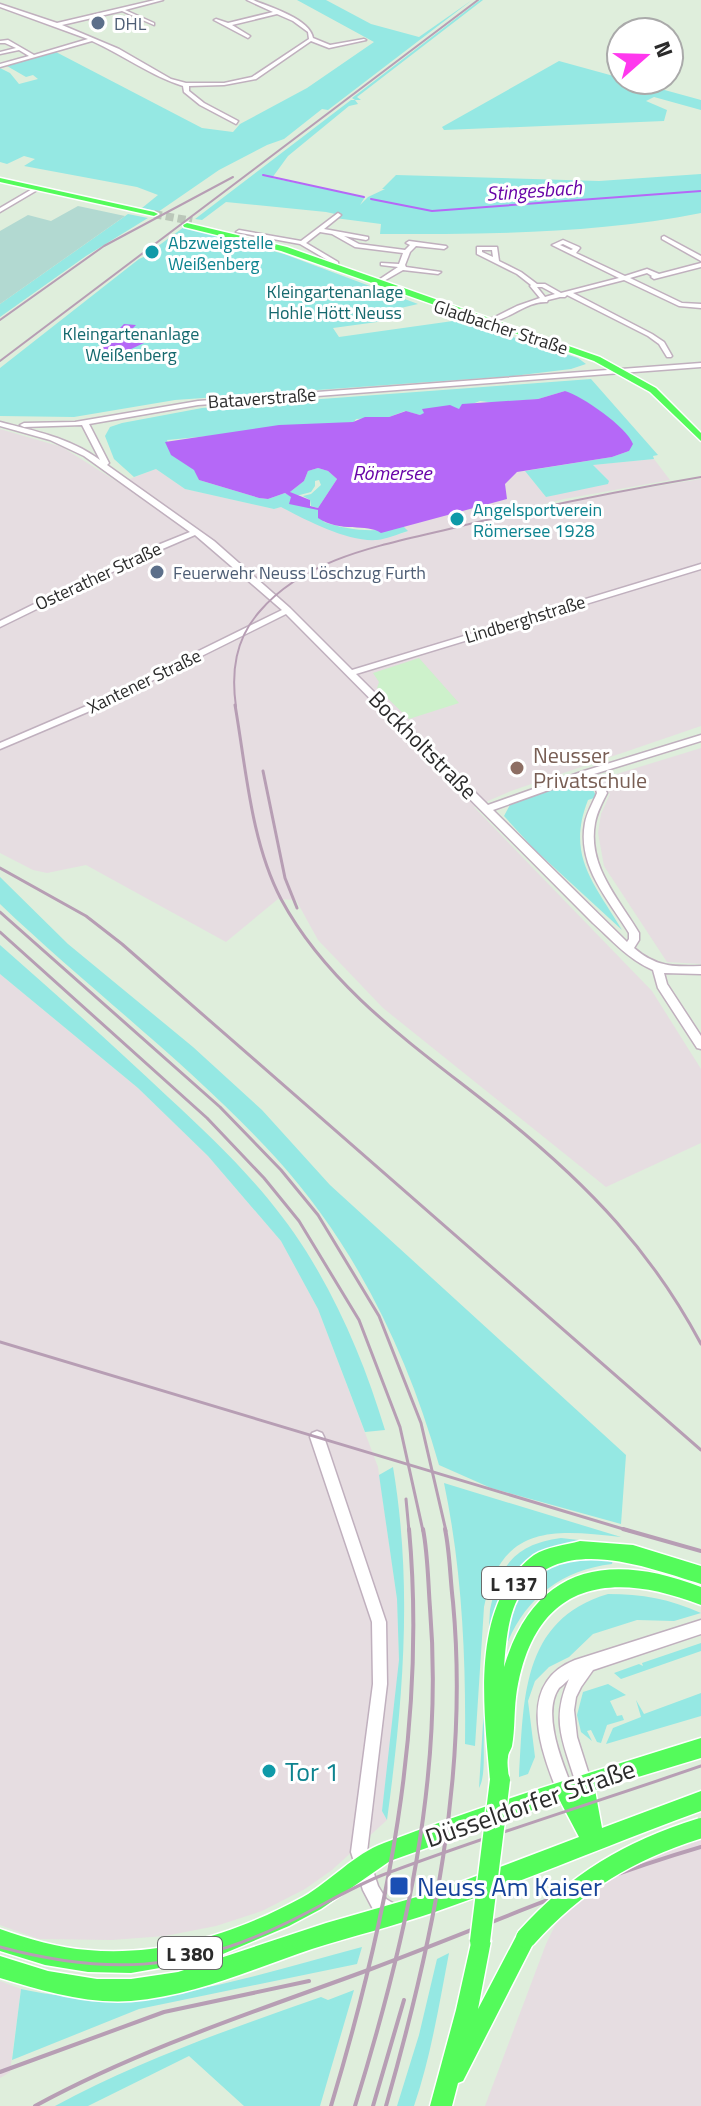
<svg xmlns="http://www.w3.org/2000/svg" width="701" height="2106" viewBox="0 0 701 2106" font-family="'Titillium Web',sans-serif">
	<style>
		.industrial { fill: #e6dde1 }
		.education { fill: #cdf1cb }
		.green { fill: #95e8e3 }
		.cemetery { fill: #b2d9d1 }
		.water { fill: #b568f7; fill-rule: evenodd }
		.lines { fill: none; stroke-linecap: round; stroke-linejoin: round }
		.stream { stroke: #b568f7; stroke-width: 2 }
		.major-tunnel { stroke: #bbc7b9; stroke-width: 8; stroke-dasharray: 8 4; stroke-linecap: butt }
		.minor-casing { stroke: #c0b0be; stroke-width: 3 }
		.major-casing { stroke: #fff; stroke-width: 3 }
		.minor { fill: #fff; fill-rule: evenodd }
		.major { fill: #54fb5b; fill-rule: evenodd }
		.tram { stroke: #b79eb4; stroke-width: 3 }
		.rail-far2 { stroke: #b79eb4; stroke-width: 2 }
		.rail-far1 { stroke: #b79eb4; stroke-width: 3 }
		.rail { stroke: #b79eb4; stroke-width: 4 }
		.major-bridge-casing { stroke: #fff; stroke-width: 23; stroke-linecap: butt }
		.major-bridge { stroke: #54fb5b; stroke-width: 20 }
		.service-dot { fill: #5c6f8a; stroke: #fff; stroke-width: 3 }
		.culture-dot { fill: #0f9aa8; stroke: #fff; stroke-width: 3 }
		.education-dot { fill: #8d6e63; stroke: #fff; stroke-width: 3 }
		.transit-dot { fill: #1a4fb4; stroke: #fff; stroke-width: 3 }
		.labels { text-anchor: middle; dominant-baseline: central; stroke-width: 6; stroke-linejoin: round; paint-order: stroke }
		.far-service-label { font-size: 18px; fill: #4e5e75; stroke: #fff; text-anchor: start }
		.far-culture-label { font-size: 18px; fill: #0d838f; stroke: #fff; text-anchor: start }
		.far-park-label { font-size: 18px; fill: #15696e; stroke: #fff }
		.far-street-label { font-size: 18px; fill: #2b2b2b; stroke: #fff }
		.far-water-label { font-size: 20px; font-style: italic; fill: #6804a7; stroke: #fff }
		.shield { fill: #fff; stroke: #6b6b6b; stroke-width: 2 }
		.shield-label { font-size: 20px; font-weight: bold; fill: #2b2b2b }
		.street-label { font-size: 22px; fill: #2b2b2b; stroke: #fff }
		.education-label { font-size: 22px; fill: #785e54; stroke: #fff; text-anchor: start }
		.near-culture-label { font-size: 26px; fill: #0d838f; stroke: #fff; text-anchor: start }
		.near-street-label { font-size: 26px; fill: #2b2b2b; stroke: #fff }
		.near-transit-label { font-size: 26px; fill: #164399; stroke: #fff; text-anchor: start }
	</style>
	<rect width="100%" height="100%" fill="#dfeedc"/>
	<g class="industrial">
		<path d="M0,429l62,18 57,36 37,-14 29,20 89,20 7,-2 31,15 51,17 12,1 32,-8 -4,-6 104,-27 -2,-15 12,-12 8,-1 21,26 63,-16 -17,-16 62,-6 16,21 -106,19 -161,41 163,-39 135,-22v247l-190,65 -37,16 178,184 49,78v74l-95,44 -223,-179 -65,-68 -22,-40 -18,-1 -52,43 -140,-77 -39,8 -14,-3 -33,-17z"/>
		<path d="M701,748v216l-34,-2 -63,-96 -6,-33 3,-19 9,-20 -13,-14z"/>
		<path d="M0,974l138,114 70,68 73,85 37,68 60,158 19,132 2,61 -4,54 -13,97 5,9 -55,50 -27,19 -43,22 -46,15 -51,10 -53,4 -73,-1 -39,-14z"/>
		<path d="M701,1840v266h-216l61,-162 15,-31 30,-24 37,-23z"/>
		<path d="M0,1981l21,8 -11,83 -10,6z"/>
	</g>
	<path class="education" d="M419,658l40,45 -50,16 -32,-31 2,-6 -6,-9z"/>
	<g class="green">
		<path d="M297,0h29l45,24 48,13 53,-37 -144,110 -6,-1 -38,30 -17,6 -48,25 -61,42 -16,-4 16,-13 -21,-8 -113,-21 11,-7 -11,-3 -17,8 -7,-2v-94l10,5 9,11 19,-5 -5,-4 -7,2 -19,-11 49,-14 146,76 31,4 7,-8 67,-36 67,-46z"/>
		<path d="M480,0h3l-126,97 4,3h-6l3,4 -9,2 -61,50 -16,22 93,19 -5,8 8,-8 17,-8h-3l14,-14 203,6 102,-7v39c-106,21 -213,21 -321,21l1,-10 -46,-6 5,-3 -14,-3 -100,-10 -24,18 -7,-1 156,-119h4l-3,-2z"/>
		<path d="M559,61l142,39v10l-47,-13 -8,4 21,9 -3,11 -220,9 -2,-3z"/>
		<path d="M128,214l20,4 -62,38 -86,61v-13z"/>
		<path d="M184,227l100,27 134,50 -26,6 7,9 -66,9 6,9 121,-17 118,38 8,6 -15,5 -58,7 -338,24 -101,17 -74,-1v-48l139,-109 16,-7 -1,-3z"/>
		<path d="M591,379l67,76 -5,1 1,3 -61,6 16,16 -1,3 -62,13 -21,-26 87,-14 17,-6 -23,-35 -41,-25 -27,8 -42,4 -16,-2 -21,8 -39,6 -15,-4 -16,6 -33,2 -2,3 -187,18 5,15 23,15 4,10 60,18 9,1 17,-6 33,17 6,12c26,9 53,11 79,4l5,5c-10,3 -21,8 -31,9 -30,2 -69,-19 -96,-33l-7,2 -89,-20 -29,-20 -22,8 -20,-18 -9,-23 5,-9 12,-4 80,-15z"/>
		<path d="M318,468l10,3 9,8 -19,29 -7,-2 -1,-6 -7,-4 8,-2 10,-9 -2,-5 -4,1v5l-4,6 -15,4 -6,-4 14,-11 4,-10z"/>
		<path d="M586,778l11,19 -9,3c-22,56 6,83 34,130l-88,-81 -30,-33 7,-13z"/>
		<path d="M0,877l68,67 125,103 69,63 68,75 296,270 -5,69 -130,-36 -52,-23c-32,-113 -84,-220 -163,-307 -84,-92 -186,-168 -276,-254z"/>
		<path d="M0,945c57,50 113,100 168,152 51,47 101,95 138,154 35,56 60,116 79,179l-20,2 -47,-123 -37,-68 -73,-85 -70,-68 -138,-114z"/>
		<path d="M393,1467c20,119 10,235 -6,353l-5,-9 17,-151 -2,-61 -18,-124z"/>
		<path d="M444,1483l177,54c-70,-8 -120,-12 -137,70l-9,139 -10,-2c1,-87 -3,-175 -21,-261z"/>
		<path d="M561,1538l53,6c-16,-1 -34,-3 -49,0 -88,18 -77,122 -81,191 -1,15 2,41 -5,53l11,-178c9,-44 25,-66 71,-72z"/>
		<path d="M576,1556l37,3 -1,5c-52,6 -89,36 -107,85 3,-26 4,-60 29,-76 11,-8 29,-12 42,-17z"/>
		<path d="M608,1594c34,0 62,5 93,19l-27,8 -37,-1 -44,14 -24,23 -20,10 -14,14 -7,20 7,56 -7,17 -9,3c5,-76 1,-157 89,-183z"/>
		<path d="M701,1643v8l-80,28 -7,-6 25,-9 4,2 -1,-3z"/>
		<path d="M608,1684l18,11 -16,6 7,15 5,-1 2,5 -17,5 -6,18 -4,-1 -6,-12 -4,1 5,10 -11,-9 -4,-17 6,-23z"/>
		<path d="M701,1693v23l-95,28 7,-16 28,-11 -5,-17 8,14z"/>
		<path d="M362,1947l-5,17 -218,45 -127,51 9,-71c124,27 223,-11 341,-42z"/>
		<path d="M449,1953c-10,52 -18,103 -35,153h-17l22,-71 18,-76z"/>
		<path d="M354,1990l-34,116h-76l-55,-50 -101,50h-33c85,-46 175,-77 266,-109l7,3z"/>
	</g>
	<path class="cemetery" d="M78,206l47,10 -125,88v-73l28,-16 23,6z"/>
	<g class="water">
		<path d="M124,324l12,1 -7,7h10l5,11 -28,13 -16,1 -2,-7z"/>
		<path d="M565,391c17,5 62,36 68,53l-4,7 -17,6 -95,15 -12,12 2,15 -126,34c-14,-10 -41,0 -63,-15v-8l-29,-6 2,-7 -6,-4 -17,6 -9,-1 -60,-18 -5,-10 -23,-15 -6,-13 114,-17 74,-3 12,-5h24l17,-6 14,4 4,-2 -2,-4 28,-4 9,4 3,-5 76,-5zM318,468l10,3 9,8 -19,29 -8,-2v-6l-20,-8 14,-11 4,-10z"/>
	</g>
	<g class="lines">
		<g class="stream">
			<path d="M263,175l101,22"/>
			<path d="M371,199l61,12 269,-20"/>
		</g>
		<path class="major-tunnel" d="M154,214l38,7"/>
		<g class="minor-casing">
			<g id="minor">
				<path d="M155,0h8l-38,10 29,13v2l-32,-14 -60,14 57,24 52,30 15,4h38l28,-6 57,-38 -1,-7 -15,-11 -16,-7 -45,11 18,11 -2,2 -34,-18 2,-1 12,4 45,-11 -26,-12h6c17,7 57,19 60,38l17,7 34,-6 2,1 -37,8 -18,-7 -55,38 -32,6 -35,1v5l15,12 34,18 -2,3 -36,-19 -16,-13 -1,-6c-32,-10 -60,-31 -91,-45l-92,26v-3l29,-8 -10,-6 -19,4v-2l16,-4 -11,-5h-5v-2l8,-1 26,15 54,-16 -88,-32v-3l57,19z"/>
				<path d="M34,188l5,1 -39,23v-4z"/>
				<path d="M338,213l3,2 -1,1 -16,13 44,8v2l-2,1 -22,-4 15,8 46,6 5,-5 -4,-2 3,-2 37,5 1,1 -3,2 -28,-3 -6,6 -5,13 1,2 35,5 -3,2 -35,-4 -21,12 -2,-1v-2l18,-12 -17,-2v-2l18,1 4,-11 -48,-6 -23,-13 -12,-2 -14,11 32,19v2l-2,1 -36,-21 -64,-12 3,-2 62,11z"/>
				<path d="M664,236l37,20v5l-39,-22v-2z"/>
				<path d="M563,240l16,7 1,1 -4,5 49,23 22,-7 12,5 42,-11v4l-47,12 -3,-2 1,-1 -5,-3 -17,5 52,25 19,1v4l-22,-2 -55,-26 -51,13 79,41 12,8 8,14 -1,1h-4l-8,-13 -11,-8 -81,-41 -2,2h-5l-12,3 -1,2c-23,-1 -41,22 -64,20v-2l10,-2 24,-12 23,-8 -10,-12 1,-1 -14,-11 -40,-20v-7h20l2,14 22,11 16,12h8l16,9 58,-15 -67,-33zM563,244l10,5 -2,1 -11,-5zM482,250h10l1,7 -11,-5zM537,287h5l13,7 -10,3z"/>
				<path d="M701,363v4l-503,38 -109,19 20,39 -2,2 107,76 76,67 62,62 349,-106v5l-345,105 132,131 96,-34 117,-36v6l-107,33 8,9 5,10c-5,10 -10,19 -12,30 -8,43 24,76 44,110v7l-5,8c22,19 39,19 67,18v8l-37,-1 3,11 34,52v13l-4,-1 -39,-60 -5,-18c-24,-10 -41,-30 -60,-47l-307,-309 -189,94 -97,41v-6l91,-39 191,-94 -87,-75 -56,24 -139,68v-6l133,-66 57,-23 -106,-76 -34,-16 -50,-14v-4c35,9 70,16 100,38l-18,-35 -58,2 -4,-2 4,-2 51,-1 123,-21zM585,777l10,9 2,7c-4,10 -10,19 -12,30 -8,43 23,76 44,110v6l-2,3 -134,-132z"/>
				<path d="M317,1431l5,2 2,4 62,185 1,62 -20,168 11,34 8,13 15,9 2,6 -2,6 -6,2 -21,-11 -11,-21 -12,-38 22,-168 -1,-62 -62,-185 2,-4z"/>
				<path d="M701,1620v14l-108,36 -12,17 -5,10 -2,13 3,27 15,47 -3,5 -5,3 -5,-3 -3,-5c-12,-41 -26,-63 -7,-105 -1,1 -8,8 -10,9 -18,26 4,76 14,102l-2,6 -6,2 -6,-2c-18,-45 -44,-112 16,-136z"/>
			</g>
		</g>
		<g class="major-casing">
			<g id="major">
				<path d="M0,178l154,34 4,2 -4,2 -154,-34z"/>
				<path d="M187,223l100,24 313,110 56,31 45,45v8l-51,-49 -56,-31 -313,-110 -97,-24 -1,-2z"/>
				<path d="M580,1541l53,4 68,21v18c-53,-16 -137,-50 -178,6 -15,20 -17,52 -19,77 31,-103 106,-115 197,-80v18c-95,-37 -169,-21 -185,92 -2,16 -1,33 -4,49 -1,4 -4,7 -4,11 -2,11 3,19 -1,30l-7,3 -7,-3 -3,-7c-6,-71 -21,-176 44,-225 12,-8 32,-10 46,-14z"/>
				<path d="M701,1738v20l-106,32 7,38 99,-37v20c-90,33 -175,69 -266,101 -41,14 -82,24 -123,37 -59,20 -118,47 -181,52 -45,3 -89,-10 -131,-23v-22l48,15 49,8h34l47,-7 148,-49 108,-31 145,-55 -19,-36 -16,5 -154,55 -69,48 -32,17 -78,33 -80,14 -43,-1 -43,-7 -45,-14v-22c29,10 58,19 88,21 75,7 151,-18 215,-53 28,-16 51,-43 81,-54 104,-40 211,-72 317,-105z"/>
				<path d="M526,1928l7,3 3,7 -73,143 -5,2 -6,23h-22l26,-96 17,-76 7,-4 7,4 4,7 -13,68 41,-78z"/>
			</g>
		</g>
		<use href="#minor" class="minor"/>
		<use href="#major" class="major"/>
		<path class="tram" d="M0,1947c103,28 185,25 282,-22 33,-15 64,-35 98,-49 105,-40 214,-73 321,-110"/>
		<g class="rail-far2">
			<path d="M0,320l104,-74 129,-69"/>
			<path d="M0,361l478,-361"/>
			<path d="M236,707c-5,-35 -1,-68 24,-96 48,-56 130,-67 197,-84 81,-20 162,-36 244,-50"/>
		</g>
		<g class="rail-far1">
			<path d="M235,705c11,63 16,137 46,194 51,95 147,156 228,222 81,66 143,131 192,223"/>
			<path d="M263,771l22,107 12,30"/>
			<path d="M0,868l86,48 36,28 579,506"/>
			<path d="M0,912l220,195 61,63 37,45 61,101 42,107 25,108"/>
			<path d="M0,932l207,186 57,60 35,43 60,99 41,107 23,104"/>
			<path d="M0,1342l630,189"/>
			<path d="M406,1499l3,32"/>
		</g>
		<g class="rail">
			<path d="M623,1529l78,22"/>
			<path d="M0,2072l164,-60 145,-31"/>
			<path d="M35,2106c107,-58 222,-95 336,-137 110,-41 217,-89 330,-122"/>
			<path d="M331,2106c56,-186 96,-382 78,-577"/>
			<path d="M355,2106c50,-162 89,-327 75,-498 -2,-26 -2,-53 -7,-79"/>
			<path d="M373,2106l31,-106"/>
			<path d="M386,2106c47,-165 83,-332 67,-504 -3,-24 -3,-49 -8,-73"/>
		</g>
		<g class="major-bridge-casing">
			<g id="major-bridge">
				<path d="M526,1938c50,-56 104,-88 175,-110"/>
				<path d="M480,1941l20,-161"/>
			</g>
		</g>
		<use href="#major-bridge" class="major-bridge"/>
	</g>
	<g class="service-dot">
		<circle cx="98" cy="23" r="8"/>
		<circle cx="157" cy="572" r="8"/>
	</g>
	<g class="culture-dot">
		<circle cx="152" cy="252" r="8"/>
		<circle cx="457" cy="519" r="8"/>
		<circle cx="269" cy="1771" r="8"/>
	</g>
	<circle class="education-dot" cx="517" cy="768" r="8"/>
	<rect class="transit-dot" x="389" y="1876" width="20" height="20" rx="4"/>
	<g class="labels">
		<g class="far-service-label">
			<text x="114" y="23">DHL</text>
			<text x="173" y="572">Feuerwehr Neuss Löschzug Furth</text>
		</g>
		<g class="far-culture-label">
			<text x="168" y="242">Abzweigstelle<tspan x="168" dy="21">Weißenberg</tspan></text>
			<text x="473" y="509">Angelsportverein<tspan x="473" dy="21">Römersee 1928</tspan></text>
		</g>
		<g class="far-park-label">
			<text x="335" y="291">Kleingartenanlage<tspan x="335" dy="21">Hohle Hött Neuss</tspan></text>
			<text x="131" y="333">Kleingartenanlage<tspan x="131" dy="21">Weißenberg</tspan></text>
		</g>
		<g class="far-street-label">
			<text transform="translate(501 327) rotate(18)">Gladbacher Straße</text>
			<text transform="translate(262 398) rotate(-4)">Bataverstraße</text>
			<text transform="translate(98 576) rotate(-25)">Osterather Straße</text>
			<text transform="translate(525 619) rotate(-17)">Lindberghstraße</text>
			<text transform="translate(144 681) rotate(-26)">Xantener Straße</text>
		</g>
		<g class="far-water-label">
			<text transform="translate(534 190) rotate(-4)">Stingesbach</text>
			<text x="392" y="472">Römersee</text>
		</g>
		<g class="shield">
			<rect x="482" y="1567" width="64" height="32" rx="6"/>
			<rect x="158" y="1937" width="64" height="32" rx="6"/>
		</g>
		<g class="shield-label">
			<text x="514" y="1583">L 137</text>
			<text x="190" y="1953">L 380</text>
		</g>
		<g class="street-label">
			<text transform="translate(423 745) rotate(45)">Bockholtstraße</text>
		</g>
		<g class="education-label">
			<text x="533" y="755">Neusser<tspan x="533" dy="25">Privatschule</tspan></text>
		</g>
		<g class="near-culture-label">
			<text x="285" y="1771">Tor 1</text>
		</g>
		<g class="near-street-label">
			<text transform="translate(530 1803) rotate(-19)">Düsseldorfer Straße</text>
		</g>
		<g class="near-transit-label">
			<text x="417" y="1886">Neuss Am Kaiser</text>
		</g>
	</g>
	<g transform="translate(645 56) rotate(70)"><circle r="38" fill="#ffffff" stroke="#aaaaaa" stroke-width="2"/>
	<path d="M0-6L14 30L0 20L-14 30Z" fill="#ff38ee"/>
	<text y="-12" font-size="22" font-weight="bold" text-anchor="middle" fill="#2b2b2b">N</text>
	</g>
</svg>
